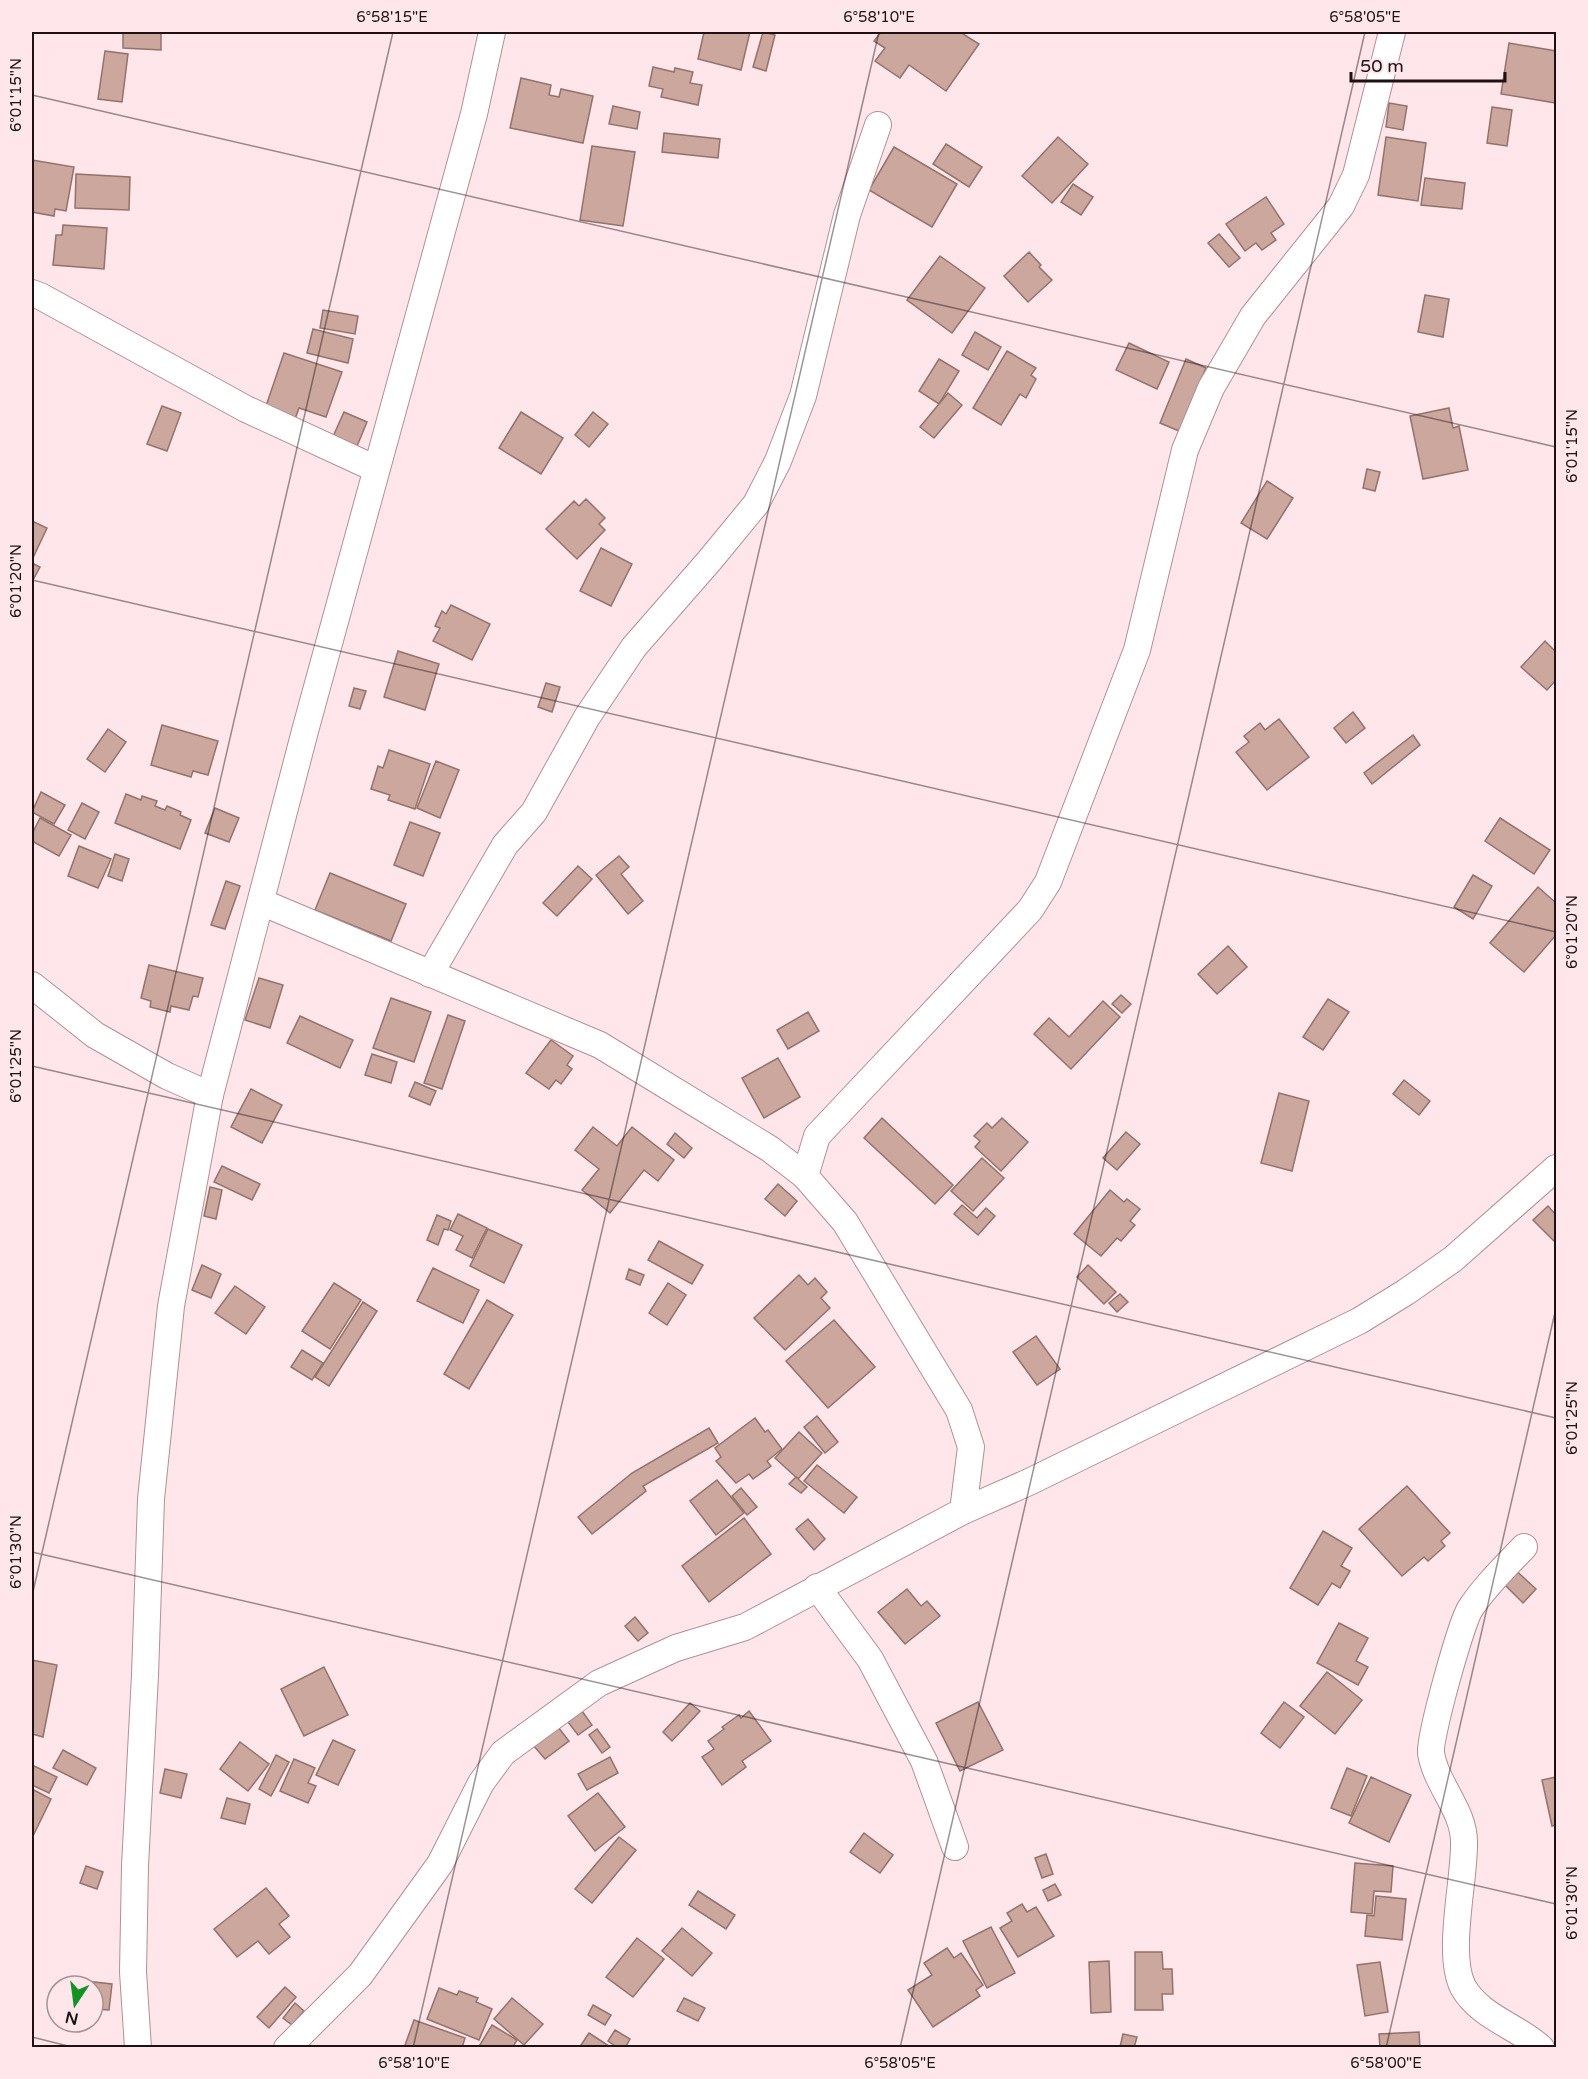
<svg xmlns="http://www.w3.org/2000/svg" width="1588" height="2079" viewBox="0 0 1588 2079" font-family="'Varela Round',sans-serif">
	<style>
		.building { fill: #cba79e; stroke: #94726a; stroke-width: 1.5 }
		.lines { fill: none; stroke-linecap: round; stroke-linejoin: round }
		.minor-casing { stroke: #b38f95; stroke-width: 28 }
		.minor { stroke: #fff; stroke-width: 26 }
		.ticks { fill: none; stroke: #1e1113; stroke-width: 1.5; stroke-opacity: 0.45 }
		.neatline { fill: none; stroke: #1e1113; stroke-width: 2 }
		.ticks-label { font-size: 15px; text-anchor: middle; fill: #1e1113 }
	</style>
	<rect width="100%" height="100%" fill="#ffe6eb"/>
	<g class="building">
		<path d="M123,32h38v18l-38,-2z"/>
		<path d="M704,32h46l-9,38 -43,-11z"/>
		<path d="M763,32l12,3 -9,36 -13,-4z"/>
		<path d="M881,32h79l19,12 -33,47 -37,-26 -9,13 -25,-17 10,-13 -11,-7z"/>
		<path d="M1509,43l47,8v52l-55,-9z"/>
		<path d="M105,51l23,3 -6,48 -24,-3z"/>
		<path d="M653,67l21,5 1,-4 18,4 -3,11 12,2 -4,20 -37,-8 2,-8 -14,-3z"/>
		<path d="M521,78l30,7 -2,10 10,2 2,-8 32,7 -10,47 -73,-15z"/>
		<path d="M1389,103l18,3 -4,24 -17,-3z"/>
		<path d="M613,106l27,6 -3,17 -28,-5z"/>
		<path d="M1492,107l20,3 -5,36 -20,-3z"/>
		<path d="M664,133l56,6 -2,19 -56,-6z"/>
		<path d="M1058,137l30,27 -36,39 -30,-27z"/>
		<path d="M1386,137l40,6 -8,58 -40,-6z"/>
		<path d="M946,144l36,23 -13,20 -36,-23z"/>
		<path d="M592,146l43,6 -12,74 -43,-6z"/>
		<path d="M894,147l63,37 -25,43 -63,-37z"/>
		<path d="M32,160l42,7 -8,44 -11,-2 -1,7 -22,-4z"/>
		<path d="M76,174l54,3 -1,33 -54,-2z"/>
		<path d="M1425,178l40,5 -3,26 -41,-4z"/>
		<path d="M1073,184l20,13 -12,18 -20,-13z"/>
		<path d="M1266,197l18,27 -13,9 5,7 -14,10 -6,-7 -11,8 -19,-27z"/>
		<path d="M63,225l44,3 -3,41 -51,-4 3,-30h6z"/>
		<path d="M1219,234l21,24 -11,9 -21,-24z"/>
		<path d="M1029,252l12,13 -2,2 13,13 -24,22 -24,-26z"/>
		<path d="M940,256l45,32 -33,45 -45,-33z"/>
		<path d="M1425,295l24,4 -6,38 -25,-5z"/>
		<path d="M323,310l35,6 -3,18 -35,-6z"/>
		<path d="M313,329l40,10 -5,24 -41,-10z"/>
		<path d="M975,332l26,15 -13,23 -26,-15z"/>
		<path d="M1129,343l40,19 -12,27 -41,-19z"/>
		<path d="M1007,351l29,17 -5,7 5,4 -10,19 -6,-4 -19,31 -28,-17z"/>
		<path d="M284,353l58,19 -16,45 -27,-9 -5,14 -30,-10z"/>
		<path d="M939,359l20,12 -20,33 -20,-13z"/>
		<path d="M1186,359l20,9 -27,63 -19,-8z"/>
		<path d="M948,393l14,12 -28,33 -14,-11z"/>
		<path d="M162,406l19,7 -14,38 -20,-7z"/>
		<path d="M1449,408l4,20 6,-2 9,44 -45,9 -13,-63z"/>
		<path d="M344,412l23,10 -12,29 -24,-10z"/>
		<path d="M521,412l42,26 -22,36 -42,-26z"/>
		<path d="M593,412l15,12 -19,23 -14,-12z"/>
		<path d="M1367,469l13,3 -5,19 -12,-3z"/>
		<path d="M1267,481l26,17 -26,41 -26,-16z"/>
		<path d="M586,499l19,19 -6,6 6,6 -28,29 -31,-30 28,-28 5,5z"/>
		<path d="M32,521l15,7 -15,32z"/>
		<path d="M601,548l31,16 -21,42 -31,-15z"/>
		<path d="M32,563l8,4 -8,15z"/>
		<path d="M451,605l39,19 -18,36 -39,-19 7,-13 -5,-2 7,-15 4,3z"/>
		<path d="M1545,641l11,11v28l-9,10 -26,-23z"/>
		<path d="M398,651l41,13 -14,46 -41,-13z"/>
		<path d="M546,683l14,4 -8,25 -14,-5z"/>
		<path d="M354,688l12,3 -6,18 -11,-3z"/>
		<path d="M1353,712l12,16 -19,15 -12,-15z"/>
		<path d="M1279,719l30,38 -42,33 -31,-38 13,-10 -5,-6 16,-13 5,7z"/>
		<path d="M162,725l56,16 -10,34 -15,-4 -2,6 -40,-12z"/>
		<path d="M108,729l18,13 -21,30 -18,-13z"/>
		<path d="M1413,735l7,10 -48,39 -8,-11z"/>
		<path d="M389,750l41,14 -15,45 -27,-9 2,-5 -19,-6 7,-23 5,2z"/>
		<path d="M436,761l23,9 -19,48 -23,-10z"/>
		<path d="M41,792l24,13 -11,19 -22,-12z"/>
		<path d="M126,794l15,6 1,-4 15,5 -2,5 10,4 2,-4 14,6 -1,3 11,5 -11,29 -65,-26z"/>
		<path d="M82,803l17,9 -14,27 -17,-9z"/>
		<path d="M215,808l24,10 -10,24 -24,-9z"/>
		<path d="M40,818l31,17 -12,21 -27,-15v-7z"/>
		<path d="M1500,818l50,32 -16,24 -49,-33z"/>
		<path d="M410,822l30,11 -17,43 -29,-11z"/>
		<path d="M79,846l32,13 -13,29 -30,-12z"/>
		<path d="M115,854l14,5 -7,22 -14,-5z"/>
		<path d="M619,856l10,11 -8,7 22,27 -15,13 -32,-39z"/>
		<path d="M578,866l14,13 -35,37 -14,-13z"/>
		<path d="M330,873l76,31 -15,37 -76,-31z"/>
		<path d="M1473,875l19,11 -19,33 -19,-12z"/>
		<path d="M226,881l14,5 -15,43 -14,-4z"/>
		<path d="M1538,887l18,16v32l-32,37 -34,-29z"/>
		<path d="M1228,946l19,21 -30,27 -19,-20z"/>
		<path d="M149,965l54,13 -5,19 -5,-1 -4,14 -18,-4 -1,6 -20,-5 1,-6 -10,-3z"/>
		<path d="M259,978l24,7 -13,43 -25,-8z"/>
		<path d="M1121,995l10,9 -9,9 -10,-9z"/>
		<path d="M391,998l40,14 -17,50 -41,-14z"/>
		<path d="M1328,999l21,13 -26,38 -20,-13z"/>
		<path d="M1103,1001l17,16 -49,52 -37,-35 15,-16 20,19z"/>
		<path d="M808,1012l11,19 -31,18 -11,-19z"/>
		<path d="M448,1015l17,6 -23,68 -18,-6z"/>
		<path d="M300,1016l53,24 -13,28 -53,-25z"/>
		<path d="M551,1040l22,16 -6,9 5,4 -11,15 -5,-4 -7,9 -23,-16z"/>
		<path d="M372,1054l25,8 -6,21 -26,-8z"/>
		<path d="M778,1058l22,39 -36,21 -22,-40z"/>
		<path d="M1404,1080l26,21 -11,14 -26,-21z"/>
		<path d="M415,1082l21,9 -6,14 -21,-9z"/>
		<path d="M251,1089l31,16 -20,38 -31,-16z"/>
		<path d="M1279,1093l30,8 -17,70 -31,-8z"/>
		<path d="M882,1118l71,67 -18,19 -71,-66z"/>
		<path d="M1002,1118l26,24 -27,29 -26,-24 5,-6 -6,-5 13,-13 5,5z"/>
		<path d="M593,1127l24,19 15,-19 42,33 -16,21 -14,-11 -34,43 -28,-23 17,-21 -24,-19z"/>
		<path d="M1126,1132l14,12 -23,26 -14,-12z"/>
		<path d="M675,1133l17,15 -8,10 -17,-14z"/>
		<path d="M982,1158l22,20 -31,33 -22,-20z"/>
		<path d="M222,1166l38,18 -8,16 -38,-18z"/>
		<path d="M778,1184l19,17 -12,15 -20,-17z"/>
		<path d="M210,1187l12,3 -6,29 -12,-3z"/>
		<path d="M1110,1190l14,12 3,-3 13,10 -10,12 5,4 -14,16 -4,-3 -16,18 -27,-22z"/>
		<path d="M962,1205l15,13 9,-10 9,8 -17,19 -24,-21z"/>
		<path d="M1548,1206l8,9v28l-23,-23z"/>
		<path d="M458,1214l29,14 -15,30 -16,-8 7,-14 -13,-6z"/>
		<path d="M437,1215l14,6 -3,9 -4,-1 -6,16 -11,-5z"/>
		<path d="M488,1229l34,16 -18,38 -34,-17z"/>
		<path d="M659,1241l44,24 -11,19 -44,-24z"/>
		<path d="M202,1265l19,9 -10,24 -19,-8z"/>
		<path d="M1088,1265l28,27 -12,12 -27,-27z"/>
		<path d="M433,1268l46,22 -16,33 -46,-22z"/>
		<path d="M629,1269l15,6 -4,10 -14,-6z"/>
		<path d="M799,1275l9,10 7,-7 12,14 -6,6 9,10 -45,42 -31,-32z"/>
		<path d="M334,1283l27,17 -31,49 -28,-18z"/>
		<path d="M668,1283l18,12 -19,30 -18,-12z"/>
		<path d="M235,1286l30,21 -19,27 -31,-21z"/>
		<path d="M1120,1294l8,8 -11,10 -8,-9z"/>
		<path d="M487,1300l26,15 -44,74 -25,-15z"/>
		<path d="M363,1302l14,9 -48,75 -14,-9z"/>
		<path d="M834,1320l41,47 -47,41 -42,-47z"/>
		<path d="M1036,1336l24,33 -23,16 -24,-33z"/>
		<path d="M302,1350l21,13 -11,17 -21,-13z"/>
		<path d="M817,1416l21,26 -13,11 -21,-26z"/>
		<path d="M755,1418l10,14 3,-2 14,19 -15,12 4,5 -18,13 -4,-5 -13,9 -20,-22 5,-4 -6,-9z"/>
		<path d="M709,1428l9,15 -75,43 3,5 -54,43 -14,-17 54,-44z"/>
		<path d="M799,1432l23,21 -24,26 -23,-21z"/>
		<path d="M817,1465l40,32 -13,16 -40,-32z"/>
		<path d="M796,1477l11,10 -6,6 -12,-9z"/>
		<path d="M717,1480l27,33 -28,22 -26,-34z"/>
		<path d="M1407,1486l43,47 -9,8 4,5 -17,15 -4,-4 -22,19 -43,-47z"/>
		<path d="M741,1488l16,19 -10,8 -15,-19z"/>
		<path d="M744,1518l27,36 -62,48 -27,-36z"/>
		<path d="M808,1519l17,20 -11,11 -18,-21z"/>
		<path d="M1323,1531l29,17 -11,18 9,5 -10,17 -8,-5 -14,22 -28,-17z"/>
		<path d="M1512,1567l24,22 -13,14 -23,-23z"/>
		<path d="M907,1589l14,17 6,-5 13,15 -35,28 -27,-32z"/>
		<path d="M635,1617l13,16 -10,8 -13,-15z"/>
		<path d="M1339,1623l29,15 -12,23 12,6 -10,18 -41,-22z"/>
		<path d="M32,1660l25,5 -14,72 -11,-3z"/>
		<path d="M324,1667l24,48 -44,21 -23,-47z"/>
		<path d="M1327,1672l35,28 -27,34 -35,-28z"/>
		<path d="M978,1702l25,48 -43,21 -24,-48z"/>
		<path d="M1284,1702l20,15 -24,31 -19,-15z"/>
		<path d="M690,1703l10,8 -28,30 -9,-9z"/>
		<path d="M582,1711l10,14 -14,10 -10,-13z"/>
		<path d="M749,1711l22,30 -29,20 4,6 -24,18 -20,-28 12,-8 -6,-8 16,-12 -2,-2 17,-12 2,3z"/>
		<path d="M558,1727l11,14 -24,18 -12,-14z"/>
		<path d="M597,1729l13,18 -8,6 -13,-18z"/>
		<path d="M333,1740l22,10 -17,35 -22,-10z"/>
		<path d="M240,1742l29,22 -21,27 -28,-22z"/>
		<path d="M63,1750l33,18 -9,17 -34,-17z"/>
		<path d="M276,1755l13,7 -18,34 -12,-7z"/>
		<path d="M610,1757l8,16 -31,17 -9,-16z"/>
		<path d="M294,1759l21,9 -7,15 8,3 -8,17 -28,-12z"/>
		<path d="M32,1765l25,12 -8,16 -17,-8z"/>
		<path d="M1347,1768l20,8 -16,40 -20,-8z"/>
		<path d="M165,1769l22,5 -6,24 -21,-5z"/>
		<path d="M1371,1777l40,18 -22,47 -40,-19z"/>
		<path d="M1556,1777v48l-4,1 -10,-46z"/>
		<path d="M32,1789l19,10 -19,39z"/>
		<path d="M598,1793l27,34 -30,24 -27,-35z"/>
		<path d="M227,1798l23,6 -5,20 -24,-6z"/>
		<path d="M864,1833l29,22 -13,18 -30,-21z"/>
		<path d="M619,1837l17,13 -44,53 -17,-14z"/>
		<path d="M1046,1854l7,20 -11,4 -7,-20z"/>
		<path d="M1355,1863l38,3 -2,26 -17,-1 -2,23 -21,-2z"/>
		<path d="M86,1866l17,6 -6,17 -17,-6z"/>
		<path d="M1055,1884l6,11 -13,6 -5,-11z"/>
		<path d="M266,1888l23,28 -10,8 11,13 -21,17 -11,-13 -21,16 -23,-28z"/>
		<path d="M698,1891l37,24 -9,14 -37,-24z"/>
		<path d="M1376,1896l30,3 -4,41 -37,-4 2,-21 7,1z"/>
		<path d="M1022,1904l5,8 9,-5 18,29 -36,21 -18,-29 12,-7 -5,-8z"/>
		<path d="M991,1927l24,46 -28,15 -24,-47z"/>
		<path d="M682,1928l30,25 -20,23 -30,-25z"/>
		<path d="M637,1938l27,21 -31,38 -27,-20z"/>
		<path d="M947,1948l7,10 7,-5 22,32 -7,5 4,6 -47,31 -25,-37 24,-15 -8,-12z"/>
		<path d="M1135,1952h27l1,17h9l1,25h-11l1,16h-28z"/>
		<path d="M1109,1961l2,51 -20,1 -2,-51z"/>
		<path d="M1380,1962l8,50 -23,4 -8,-51z"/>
		<path d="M85,1981l27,3 -3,26 -16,-1v-23h-9z"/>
		<path d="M285,1987l11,10 -27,31 -12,-11z"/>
		<path d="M439,1988l18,7 2,-4 19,7 -2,4 16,7 -13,31 -52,-21z"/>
		<path d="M512,1998l31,26 -19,21 -30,-26z"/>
		<path d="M684,1998l21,10 -7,13 -21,-10z"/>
		<path d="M295,2003l9,8 -12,14 -9,-7z"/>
		<path d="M593,2005l18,10 -6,10 -17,-10z"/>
		<path d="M414,2020l51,18 -3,10h-58z"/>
		<path d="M492,2025l25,15 -3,5 4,3h-40z"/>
		<path d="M615,2030l15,9 -5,9h-7l-10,-7z"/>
		<path d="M1419,2032l1,16h-40l-1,-14z"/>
		<path d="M589,2033l23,15h-33z"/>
		<path d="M1123,2034l14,3 -3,11 -14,-1z"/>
	</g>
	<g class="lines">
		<g class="minor-casing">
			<g id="minor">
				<path d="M32,293l8,3 206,113 130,60"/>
				<path d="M261,902l339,143 170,104 35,27 40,46 114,188 12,37 -8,64"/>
				<path d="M430,974l75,-129 29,-33 53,-95 47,-70 76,-87 46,-56 22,-43 25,-65 44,-181 31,-90"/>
				<path d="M32,985l63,50 72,41 43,19"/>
				<path d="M805,1176l12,-40 213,-226 18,-28 89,-232 48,-200 26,-62 42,-72 88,-110 15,-31 36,-143"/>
				<path d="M1524,1547c-19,20 -39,39 -54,62 -9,14 -41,129 -39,144 5,32 33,57 33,89 1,37 -18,112 -1,145 17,30 54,39 78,61"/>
				<path d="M817,1587l53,72 54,102 31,86"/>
				<path d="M138,2048l-5,-76 2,-106 10,-191 6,-176 20,-193 39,-211 95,-364 169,-617 18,-82"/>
				<path d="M287,2048l73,-73 80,-111 41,-81 22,-30 96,-70 77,-35 69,-21 218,-116 66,-29 330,-161 47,-29 47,-33 103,-91"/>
			</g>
		</g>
		<use href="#minor" class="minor"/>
	</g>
	<path class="ticks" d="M32,95l1524,352M32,580l1524,352M32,1066l1524,352M32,1552l1524,352M32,1596l361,-1564M32,2037l44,11M413,2048l466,-2016M900,2048l465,-2016M1386,2048l170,-740"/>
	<rect width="1588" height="2079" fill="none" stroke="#ffe6eb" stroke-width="66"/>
	<g transform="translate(75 2004) rotate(193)"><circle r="28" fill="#ffe6eb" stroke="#a59195" stroke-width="1.5"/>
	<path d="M0-4.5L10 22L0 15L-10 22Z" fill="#139324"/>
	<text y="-9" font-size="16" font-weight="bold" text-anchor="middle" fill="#1e1113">N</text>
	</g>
	<path d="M1351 72v9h154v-9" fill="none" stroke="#1e1113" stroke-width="3"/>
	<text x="1360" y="72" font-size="18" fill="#1e1113" stroke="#ffe6eb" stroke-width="4.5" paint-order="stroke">50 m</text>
	<rect x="33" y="33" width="1522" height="2013" class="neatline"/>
	<g class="ticks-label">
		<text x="392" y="22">6°58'15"E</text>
		<text x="879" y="22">6°58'10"E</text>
		<text x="1365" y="22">6°58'05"E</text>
		<text transform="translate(16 95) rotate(-90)" y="5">6°01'15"N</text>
		<text transform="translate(1572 446) rotate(-90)" y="5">6°01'15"N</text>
		<text transform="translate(16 581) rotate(-90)" y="5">6°01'20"N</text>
		<text transform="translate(1572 932) rotate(-90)" y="5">6°01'20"N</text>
		<text transform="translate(16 1066) rotate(-90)" y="5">6°01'25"N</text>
		<text transform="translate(1572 1418) rotate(-90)" y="5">6°01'25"N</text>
		<text transform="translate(16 1552) rotate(-90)" y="5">6°01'30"N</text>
		<text transform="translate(1572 1903) rotate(-90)" y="5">6°01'30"N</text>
		<text x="414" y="2068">6°58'10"E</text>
		<text x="900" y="2068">6°58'05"E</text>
		<text x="1386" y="2068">6°58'00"E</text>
	</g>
</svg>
